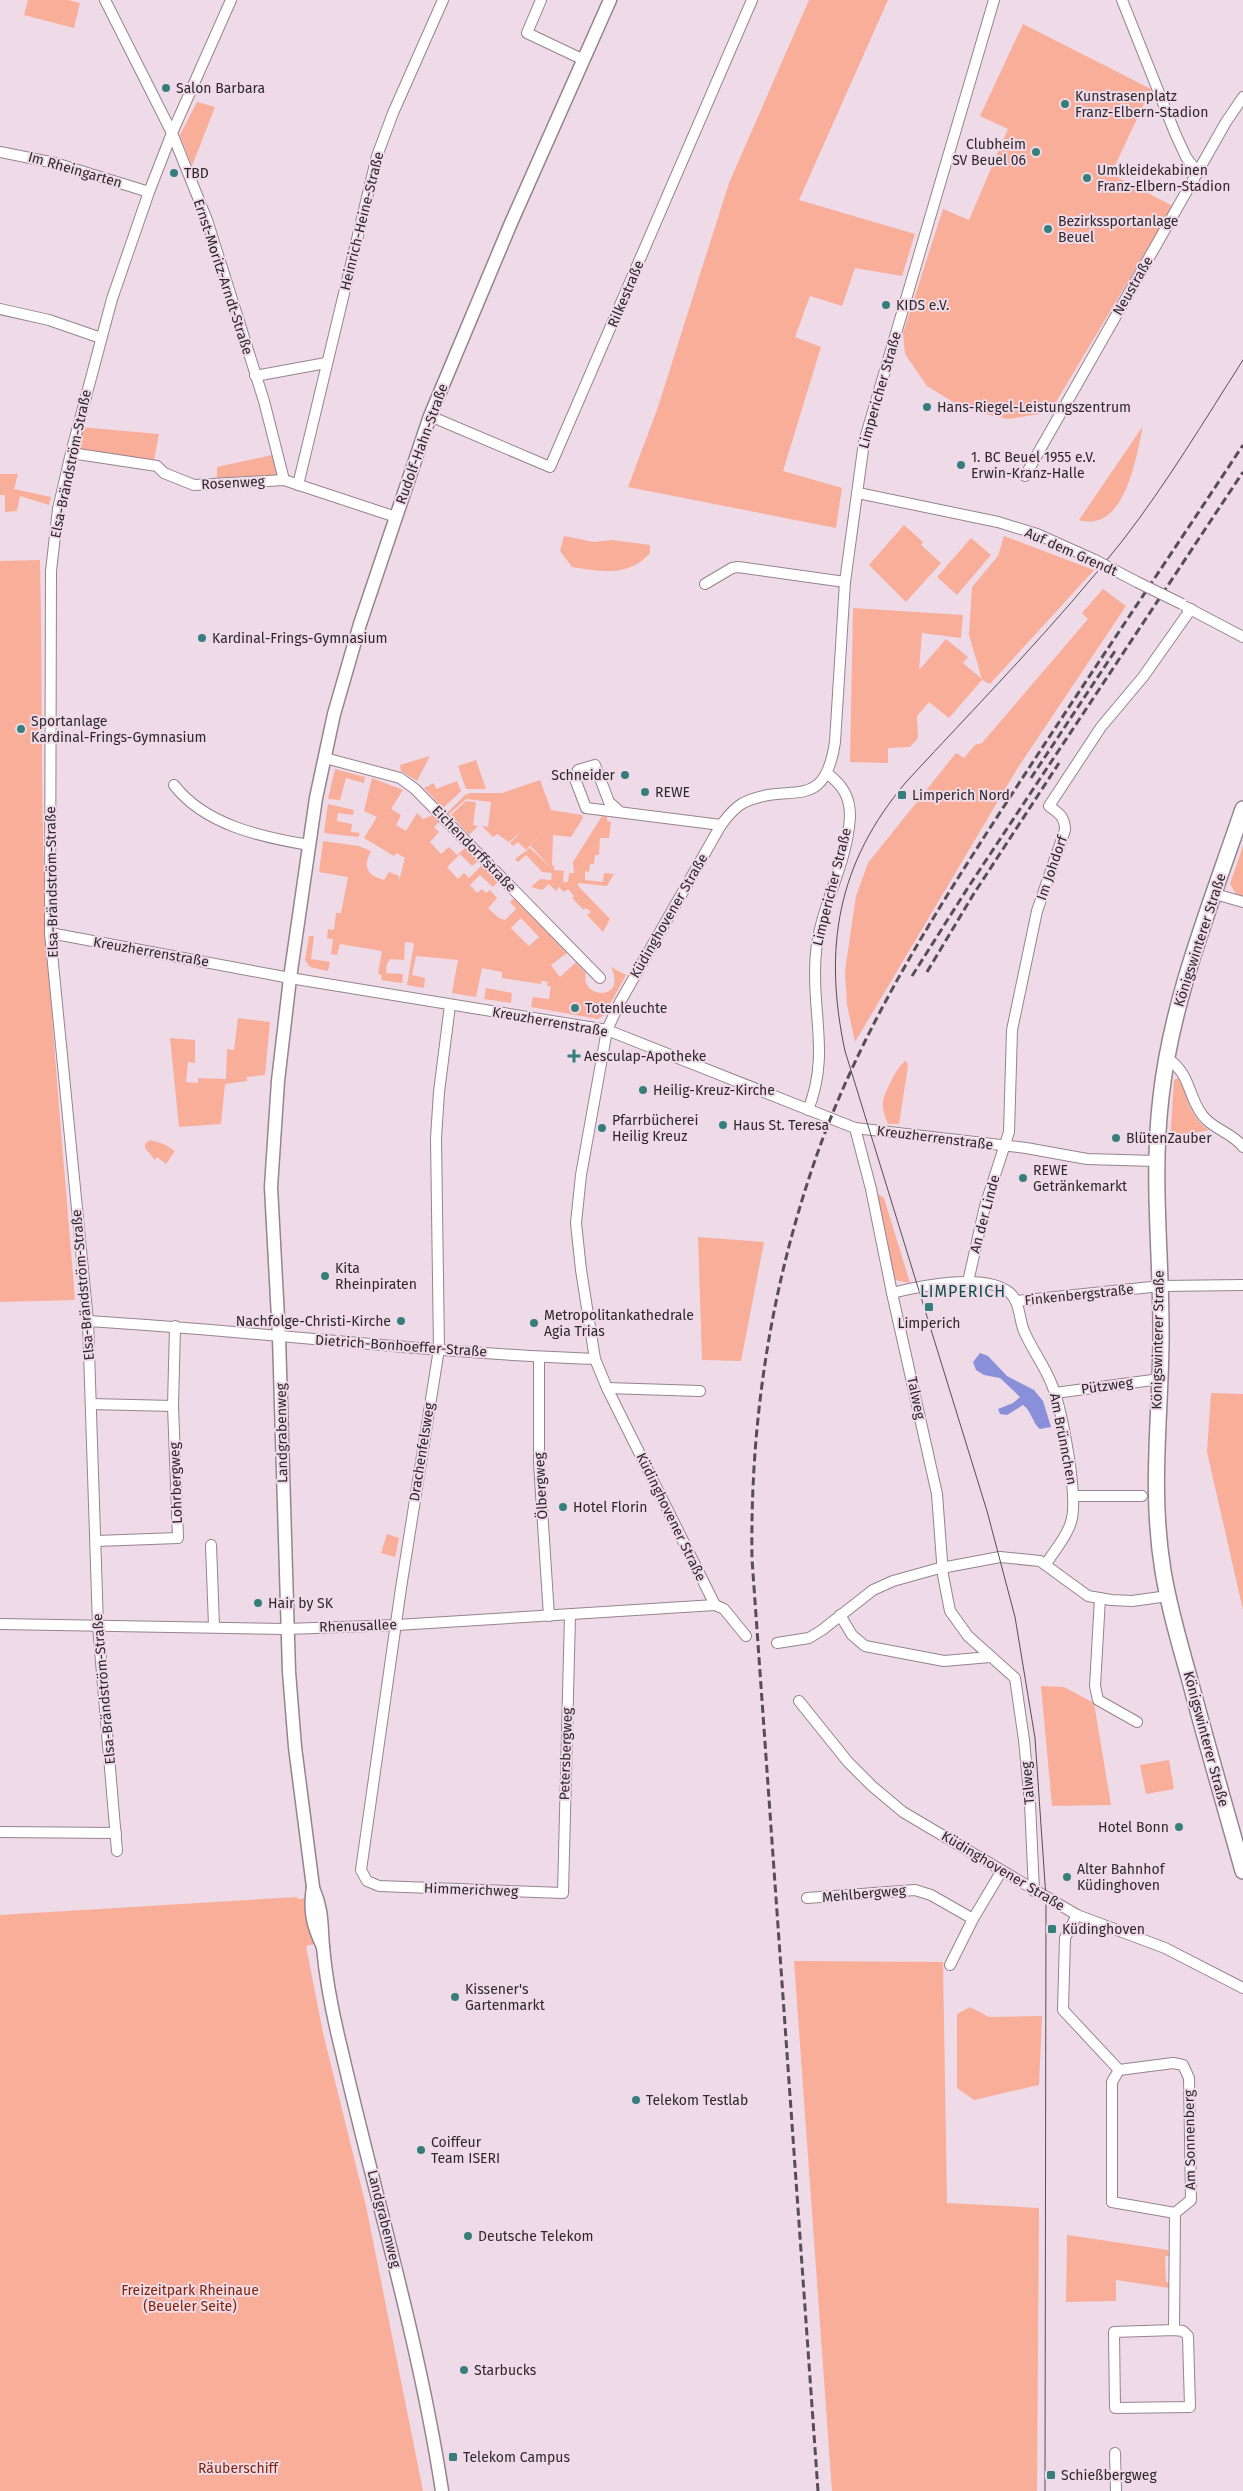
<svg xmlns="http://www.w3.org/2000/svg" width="1243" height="2491" viewBox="0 0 1243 2491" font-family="'Fira Sans',sans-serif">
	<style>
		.green { fill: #f8ae99; fill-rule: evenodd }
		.water { fill: #8a8fd9 }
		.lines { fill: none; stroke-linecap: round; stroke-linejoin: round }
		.minor-casing { stroke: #968390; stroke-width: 12 }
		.tertiary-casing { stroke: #968390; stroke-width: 15 }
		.secondary-casing { stroke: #968390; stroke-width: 18 }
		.minor { stroke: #fff; stroke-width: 10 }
		.tertiary { stroke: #fff; stroke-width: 12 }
		.secondary { stroke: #fff; stroke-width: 15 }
		.tram { stroke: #584e55; stroke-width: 1 }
		.rail { stroke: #584e55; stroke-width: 3; stroke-dasharray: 8 4; stroke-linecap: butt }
		.minor-bridge-casing { stroke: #968390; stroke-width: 12; stroke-linecap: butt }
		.minor-bridge { stroke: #fff; stroke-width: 10 }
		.poi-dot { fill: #357e7c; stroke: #efdae8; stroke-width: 2 }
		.labels { text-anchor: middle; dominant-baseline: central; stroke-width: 4; stroke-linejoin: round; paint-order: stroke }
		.poi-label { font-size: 14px; fill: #2e272c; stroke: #efdae8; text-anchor: start }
		.street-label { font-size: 14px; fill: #2e272c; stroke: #efdae8 }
		.park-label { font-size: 14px; fill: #811f00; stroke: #efdae8 }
		.quarter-label { font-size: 16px; letter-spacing: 1px; fill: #104e4d; stroke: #efdae8 }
	</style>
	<rect width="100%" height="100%" fill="#efdae8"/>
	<g class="green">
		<path d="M28,0h40l12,3 -6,25 -50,-13z"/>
		<path d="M809,0h79l-89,200 116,34 -13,42 -47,-8 -13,38 -32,-10 -15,41 26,10 -38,124 59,17 -6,40 -208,-41 29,-77 72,-227z"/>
		<path d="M1023,24l128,65 -40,85 62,32 -117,196 -16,12 -32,5 -31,-7 -24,-10 -26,-16 -22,-32 -2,-21 40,-124 26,11 39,-91 -28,-13z"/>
		<path d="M197,102l18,5 -23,59 -12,-31z"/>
		<path d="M1143,426c-7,32 -18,107 -64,94z"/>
		<path d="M80,427l79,7 -5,26 -72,-9 -4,-3z"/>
		<path d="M277,454l7,26 -67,5v-18z"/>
		<path d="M0,474h18l-4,15 37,8 -2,8 -29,-9 -3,15 -12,1v-17h-5z"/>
		<path d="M904,525l19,17 -2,3 20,18 -35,39 -37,-37z"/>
		<path d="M564,536l30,6 18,-2 38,5v8c-21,24 -49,19 -78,14l-12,-16z"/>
		<path d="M1004,536l90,34 -104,114 -8,-4 -33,38 -20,-16 -12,14 1,22 -8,9 -22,1v15l-38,-1 3,-154 110,7 -2,23 -39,-5 -3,37 27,-31 22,18 -5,6 19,16 -13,-44 3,-48 26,-31z"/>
		<path d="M971,538l20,17 -34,40 -20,-18z"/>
		<path d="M40,560c3,121 0,242 6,363 7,125 19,251 29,377l-75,2v-741z"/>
		<path d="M1103,589l23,17 -109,163 -162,273 -8,-37 -2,-34 11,-75 12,-33 88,-110 8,5 11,-13 7,-2 106,-124 -6,-6z"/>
		<path d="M430,756l-13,25 -16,-10 -1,-6z"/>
		<path d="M476,760l10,29h-20l-8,-23z"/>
		<path d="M335,769l30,8 -1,6 -18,-5 -6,22 -12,-1z"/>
		<path d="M372,778l31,12 -12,19 10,6 -5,10 10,6 11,-18 6,6 10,-4 6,7 -5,5 5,5 -9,10 11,12 8,-7 8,8 8,-7 13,13 -6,5 -12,-12 -13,13 11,12 6,-6 5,5 13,-13 16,17 -5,5 -13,-12 -10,10 7,8 5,-4 4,4 4,-3 7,8 -9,10 11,10 6,2 11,-11 -6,-7 4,-4 53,55 -16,12 9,12 16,-15 10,11c-7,26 42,29 25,-6l15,8 -22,40 -6,4 -67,-12 2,-10 16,2 2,-13h-4l1,-4 -7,-1v3l-39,-6v-6l-20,-4 -6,29 -24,-4 6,-33 -42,-4 -4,19 13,3 -1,10 -17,-3 7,-42 -9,-1 -1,18 -13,-1 -4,4 -1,10 17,1 -1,9 -21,-3 1,-5 -4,-1 4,-23 -42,-7 -3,11 -6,-1 2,-15 -6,-1 1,-9 6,1 2,-17h5l7,-36 -29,-5 4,-31 36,5 12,5c-9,17 -3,24 13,29l5,-8 10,4v5l6,-23 -8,-5 -3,3 -30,-18 13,-21 -13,-6zM521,918l18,19 -10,9 -18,-18z"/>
		<path d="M540,780l11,30 31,5 1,3 -12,19 -18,-2 -1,30 2,1v4l10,1 -1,11h5l1,-9h5l-1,-11 29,-46h5v5l4,1 -2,16h-9l-1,17h-4l-1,9h-4l-1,8 -4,-1v9l18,2 1,-9 10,1 -7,12 -29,-3v3l32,33 -7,13 -16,-17 4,-3 -5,-4 -2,2 -12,-12 2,-2 -6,-7 -4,3 -5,-5 -3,4 -7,-7 -7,6 -11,-3 9,-8 11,1 1,-7 -10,-1 -16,-17 -8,7 -3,-3 15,-11 22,21 -22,-24 12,-12 -16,17 -8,-8 -5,4 -3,-3 12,-12 -13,11 -12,-8 -4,3 -11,-11 6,1 3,-25 -25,-3 -18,16 -1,-2 18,-18 5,-2h32z"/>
		<path d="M457,781l4,10 -18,17 -19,-20 10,-5 2,6z"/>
		<path d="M466,801l10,1 -3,23 5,1 -9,9 -18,-20z"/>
		<path d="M328,804l26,6 -1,5 -15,-2 -1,8 15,3 -1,8 9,1 -2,4 -34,-4z"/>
		<path d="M1243,846v51l-7,-3 -6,-10z"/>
		<path d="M309,936h5l-3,23 19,3 -2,9 -18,-4 -5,-7z"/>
		<path d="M486,988l26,5 -1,10 -27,-4z"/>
		<path d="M238,1018l32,4 -5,53 -18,2v4l-22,3 -4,40 -42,3 -9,-89 25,2v23l-7,-1 -2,20 12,1v-5l28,1 1,-30 7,1z"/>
		<path d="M906,1061l2,5 -9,58h-11c-3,-7 -6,-15 -5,-23 2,-9 15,-37 23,-40z"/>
		<path d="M1178,1078l3,2c6,19 10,39 28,50l-24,5 -15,9 4,-64z"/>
		<path d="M150,1140l14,4 11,7 -9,13 -9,-7 -2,3 -10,-12v-4z"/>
		<path d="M874,1191l10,7 26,85 -15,-3z"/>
		<path d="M698,1237l66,5 -23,119 -39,-1z"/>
		<path d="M1211,1393l32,1v216l-36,-158z"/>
		<path d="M387,1534l12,4 -4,19 -14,-4z"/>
		<path d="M1041,1686l23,1 30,16 17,102 -59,1z"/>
		<path d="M1169,1760l5,29 -28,5 -6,-29z"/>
		<path d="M297,1897l1,2 9,-1 7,46 -8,2 17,87 43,173 57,285h-423v-576z"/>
		<path d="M794,1961l149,1 4,241 92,5 -2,283h-205z"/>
		<path d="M970,2007l19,10 53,-1 -3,69 -65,15 -17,-12v-74z"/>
		<path d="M1067,2235l101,15 1,6h-4l1,26h3v6l-53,-8v21l-50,1z"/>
	</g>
	<path class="water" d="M980,1353l8,3 19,20 27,14 9,11 8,26 -11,2c-8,-6 -8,-18 -17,-24l-16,10 -7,-1 -2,-5 15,-6 7,-6 -20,-19 -16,-3 -8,-5 -3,-8z"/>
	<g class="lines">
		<g class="minor-casing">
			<g id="minor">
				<path d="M105,0l67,133 35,87 57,181 20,79"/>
				<path d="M541,0l-14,33 57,27"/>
				<path d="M1122,0l53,133 11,24 12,16"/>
				<path d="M0,152l55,11 94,29"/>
				<path d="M0,309l49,11 52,18"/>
				<path d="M255,376l71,-13"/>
				<path d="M430,416l120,51 202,-467"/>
				<path d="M71,453l86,13 7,7 30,12 90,-5 112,37"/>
				<path d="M1025,476l201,-354 17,-25"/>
				<path d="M298,485l79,-329 16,-43 50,-113"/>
				<path d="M858,493l140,29 39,12 58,26"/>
				<path d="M1116,571l21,11"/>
				<path d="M705,584l27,-16 6,-1 107,15"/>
				<path d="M1186,607l57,30"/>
				<path d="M325,758l75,20 15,11 185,189"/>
				<path d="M174,785c31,40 87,52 135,60"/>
				<path d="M618,810l-9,-8 -14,-37 -17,5 -3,9 11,29 135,17"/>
				<path d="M1215,894l28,8"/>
				<path d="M50,933l240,45 317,52 248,98 171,20 61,11 69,2"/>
				<path d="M450,1005l-11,87 -3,46 3,211 -38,239 -40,282 6,11 12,5 184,7 7,-278"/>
				<path d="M1167,1058c25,17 20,38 36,58 11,14 30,17 40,31"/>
				<path d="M808,1110c23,-57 2,-101 8,-158 5,-47 32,-90 34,-136 0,-20 -8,-31 -22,-42"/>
				<path d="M855,1128l16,61 21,104 45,201 6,81 7,36 18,25 47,42 9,62 6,63 4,88"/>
				<path d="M968,1282l17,-76 24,-74 3,-102 25,-119 28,-81c0,-13 -6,-17 -16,-24l52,-79 42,-50 48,-68"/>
				<path d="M892,1293c28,-7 94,-21 118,0 10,9 9,26 14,38 8,19 21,35 28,54 10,25 27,113 19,137 -4,15 -17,29 -25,42"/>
				<path d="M1016,1301l145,-15 82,-1"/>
				<path d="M88,1321c169,10 338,32 507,38"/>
				<path d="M539,1357v106l10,153"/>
				<path d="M607,1388l93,3"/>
				<path d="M1055,1393l105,-14"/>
				<path d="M91,1404l82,2"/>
				<path d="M1075,1496h67"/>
				<path d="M96,1541l82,-3 -5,-132 2,-80"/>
				<path d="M211,1545l3,81"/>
				<path d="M1100,1598l-5,88 3,14 39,22"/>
				<path d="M840,1615l12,20 13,11 79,15 46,-4"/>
				<path d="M0,1624l287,5 110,-4 318,-20"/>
				<path d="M746,1636l-22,-27 -9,-4 -108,-217 -12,-29 -14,-89 -5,-47 5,-48 26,-145 13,-28 101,-177c6,-8 13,-17 22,-22 46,-23 81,13 92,-61l10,-160 19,-140 130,-442"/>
				<path d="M777,1643l32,-5 13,-8 51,-40 20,-9 43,-12 64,-12 40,4 48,35 23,4 21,1 36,-5"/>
				<path d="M799,1701l49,61 24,24 31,26 174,103 88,33 78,40"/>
				<path d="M0,1832l116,1"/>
				<path d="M117,1851l-19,-225 -10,-305 -38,-388 1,-362 7,-62 13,-56 41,-154 37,-107 23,-59 59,-133"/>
				<path d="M807,1898l108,-8 16,5 42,24"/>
				<path d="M1077,1915l-12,23 -2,72 56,60"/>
				<path d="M950,1965l23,-46 28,-47"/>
				<path d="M1119,2070l-7,12v120l63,11 -1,117 9,1 5,5 2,71 -75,1 -1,-76 60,-2"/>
				<path d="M1119,2070l54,-7 10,2 6,13 2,122 -16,13"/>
				<path d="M1115,2453l1,38"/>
			</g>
		</g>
		<g class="tertiary-casing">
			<g id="tertiary">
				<path d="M313,1888c10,23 8,36 10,59 3,33 10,69 18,101 34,148 78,293 101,443"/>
				<path d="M323,1947c-10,-21 -14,-36 -10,-60l-18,-140 -6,-75 -10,-335 -8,-150 7,-106 12,-103 26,-180 18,-84 26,-90 70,-208 81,-193 99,-223"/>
			</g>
		</g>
		<g class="secondary-casing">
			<path id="secondary" d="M1243,809c-32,95 -71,189 -82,288 -10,82 1,164 0,245 -1,79 -11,150 2,229 6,36 16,71 26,106 17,65 36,129 54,194"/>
		</g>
		<use href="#minor" class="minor"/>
		<use href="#tertiary" class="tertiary"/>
		<use href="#secondary" class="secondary"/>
		<path class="tram" d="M1045,2491l1,-593 -11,-160 -20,-121 -28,-106 -142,-460c-22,-103 -8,-188 62,-270 73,-79 149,-156 216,-241 44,-57 81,-119 120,-180"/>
		<g class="rail">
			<path d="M1031,778l84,-127"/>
			<path d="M927,972l46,-77 86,-132"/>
			<path d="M912,976l57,-90 274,-414"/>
			<path d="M818,2491l-66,-932c-2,-132 17,-261 59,-387 45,-137 123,-258 201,-378 76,-117 154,-232 231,-349"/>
		</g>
		<g class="minor-bridge-casing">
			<g id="minor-bridge">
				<path d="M1095,560l21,11"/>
				<path d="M1137,582l45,22"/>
			</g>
		</g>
		<use href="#minor-bridge" class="minor-bridge"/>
	</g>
	<g class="poi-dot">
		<circle cx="166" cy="88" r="5"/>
		<circle cx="1065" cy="104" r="5"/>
		<circle cx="1036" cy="152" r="5"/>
		<circle cx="174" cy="173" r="5"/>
		<circle cx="1087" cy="178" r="5"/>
		<circle cx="1048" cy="229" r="5"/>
		<circle cx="886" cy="305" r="5"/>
		<circle cx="927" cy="407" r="5"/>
		<circle cx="961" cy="465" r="5"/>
		<circle cx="202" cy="638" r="5"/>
		<circle cx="21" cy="729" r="5"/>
		<circle cx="625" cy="775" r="5"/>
		<circle cx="645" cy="792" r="5"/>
		<rect x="897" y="790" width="10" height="10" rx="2.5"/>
		<circle cx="575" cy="1008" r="5"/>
		<path d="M571.5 1048.5h5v5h5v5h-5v5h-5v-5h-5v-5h5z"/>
		<circle cx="643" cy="1090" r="5"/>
		<circle cx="723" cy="1125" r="5"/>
		<circle cx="602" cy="1128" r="5"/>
		<circle cx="1116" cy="1138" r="5"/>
		<circle cx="1023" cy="1178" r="5"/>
		<circle cx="325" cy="1276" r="5"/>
		<rect x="924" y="1302" width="10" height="10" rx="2.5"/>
		<circle cx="401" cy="1321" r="5"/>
		<circle cx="534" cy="1323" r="5"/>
		<circle cx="563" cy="1507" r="5"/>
		<circle cx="258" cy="1603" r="5"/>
		<circle cx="1179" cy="1827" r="5"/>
		<circle cx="1067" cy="1877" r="5"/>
		<rect x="1047" y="1924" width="10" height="10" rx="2.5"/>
		<circle cx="455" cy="1997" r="5"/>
		<circle cx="636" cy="2100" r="5"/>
		<circle cx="421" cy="2150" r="5"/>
		<circle cx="468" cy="2236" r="5"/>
		<circle cx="464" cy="2370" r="5"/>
		<rect x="448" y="2452" width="10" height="10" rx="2.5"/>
		<rect x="1046" y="2470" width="10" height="10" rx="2.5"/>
	</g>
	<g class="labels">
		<g class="poi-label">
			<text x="176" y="88">Salon Barbara</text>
			<text x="1075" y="96">Kunstrasenplatz<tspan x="1075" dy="16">Franz-Elbern-Stadion</tspan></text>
			<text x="1026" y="144" text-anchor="end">Clubheim<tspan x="1026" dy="16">SV Beuel 06</tspan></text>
			<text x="1097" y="170">Umkleidekabinen<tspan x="1097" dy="16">Franz-Elbern-Stadion</tspan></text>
			<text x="184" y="173">TBD</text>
			<text x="1058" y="221">Bezirkssportanlage<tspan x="1058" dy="16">Beuel</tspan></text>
			<text x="896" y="305">KIDS e.V.</text>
			<text x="937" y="407">Hans-Riegel-Leistungszentrum</text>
			<text x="971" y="457">1. BC Beuel 1955 e.V.<tspan x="971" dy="16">Erwin-Kranz-Halle</tspan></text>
			<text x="212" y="638">Kardinal-Frings-Gymnasium</text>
			<text x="31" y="721">Sportanlage<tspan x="31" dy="16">Kardinal-Frings-Gymnasium</tspan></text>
			<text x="615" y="775" text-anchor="end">Schneider</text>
			<text x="655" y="792">REWE</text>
			<text x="912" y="795">Limperich Nord</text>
			<text x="585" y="1008">Totenleuchte</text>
			<text x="584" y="1056">Aesculap-Apotheke</text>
			<text x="653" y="1090">Heilig-Kreuz-Kirche</text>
			<text x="612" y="1120">Pfarrbücherei<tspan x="612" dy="16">Heilig Kreuz</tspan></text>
			<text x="733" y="1125">Haus St. Teresa</text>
			<text x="1126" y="1138">BlütenZauber</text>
			<text x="1033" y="1170">REWE<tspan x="1033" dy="16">Getränkemarkt</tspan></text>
			<text x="335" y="1268">Kita<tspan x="335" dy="16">Rheinpiraten</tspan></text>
			<text x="544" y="1315">Metropolitankathedrale<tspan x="544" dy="16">Agia Trias</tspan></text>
			<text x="391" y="1321" text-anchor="end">Nachfolge-Christi-Kirche</text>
			<text x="929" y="1323" text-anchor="middle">Limperich</text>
			<text x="573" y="1507">Hotel Florin</text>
			<text x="268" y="1603">Hair by SK</text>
			<text x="1169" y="1827" text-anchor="end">Hotel Bonn</text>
			<text x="1077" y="1869">Alter Bahnhof<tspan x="1077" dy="16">Küdinghoven</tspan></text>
			<text x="1062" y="1929">Küdinghoven</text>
			<text x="465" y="1989">Kissener's<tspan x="465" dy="16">Gartenmarkt</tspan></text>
			<text x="646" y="2100">Telekom Testlab</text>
			<text x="431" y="2142">Coiffeur<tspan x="431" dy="16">Team ISERI</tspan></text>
			<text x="478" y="2236">Deutsche Telekom</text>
			<text x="474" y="2370">Starbucks</text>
			<text x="463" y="2457">Telekom Campus</text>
			<text x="1061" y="2475">Schießbergweg</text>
		</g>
		<g class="street-label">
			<text transform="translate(75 170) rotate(16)">Im Rheingarten</text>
			<text transform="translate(362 221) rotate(-76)">Heinrich-Heine-Straße</text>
			<text transform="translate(223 277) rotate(72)">Ernst-Moritz-Arndt-Straße</text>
			<text transform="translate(1133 286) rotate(-60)">Neustraße</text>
			<text transform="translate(626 294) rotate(-67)">Rilkestraße</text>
			<text transform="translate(880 390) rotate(-74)">Limpericher Straße</text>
			<text transform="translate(422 444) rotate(-70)">Rudolf-Hahn-Straße</text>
			<text transform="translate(71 464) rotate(-78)">Elsa-Brändström-Straße</text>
			<text transform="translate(233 483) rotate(-3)">Rosenweg</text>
			<text transform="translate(1071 552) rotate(24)">Auf dem Grendt</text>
			<text transform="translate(474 849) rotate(46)">Eichendorffstraße</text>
			<text transform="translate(1052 868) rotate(-71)">Im Johdorf</text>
			<text transform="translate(52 882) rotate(-91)">Elsa-Brändström-Straße</text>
			<text transform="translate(832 887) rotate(-76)">Limpericher Straße</text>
			<text transform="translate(669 916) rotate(-60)">Küdinghovener Straße</text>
			<text transform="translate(1200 940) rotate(-72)">Königswinterer Straße</text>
			<text transform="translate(151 952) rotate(10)">Kreuzherrenstraße</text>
			<text transform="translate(550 1022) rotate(10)">Kreuzherrenstraße</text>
			<text transform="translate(935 1138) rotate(7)">Kreuzherrenstraße</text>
			<text transform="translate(985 1214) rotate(-75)">An der Linde</text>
			<text transform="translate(83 1285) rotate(-95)">Elsa-Brändström-Straße</text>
			<text transform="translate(1079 1295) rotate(-6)">Finkenbergstraße</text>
			<text transform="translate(1158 1340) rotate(-89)">Königswinterer Straße</text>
			<text transform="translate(401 1346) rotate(4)">Dietrich-Bonhoeffer-Straße</text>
			<text transform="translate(1107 1386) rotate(-8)">Pützweg</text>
			<text transform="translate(916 1398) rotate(78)">Talweg</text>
			<text transform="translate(282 1433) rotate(-91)">Landgrabenweg</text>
			<text transform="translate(1063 1439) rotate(79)">Am Brünnchen</text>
			<text transform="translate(422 1452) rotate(-81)">Drachenfelsweg</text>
			<text transform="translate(176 1483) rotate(-92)">Lohrbergweg</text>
			<text transform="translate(541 1486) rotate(-93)">Ölbergweg</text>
			<text transform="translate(671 1517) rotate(64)">Küdinghovener Straße</text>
			<text transform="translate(358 1626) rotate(-2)">Rhenusallee</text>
			<text transform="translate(104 1689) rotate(-95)">Elsa-Brändström-Straße</text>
			<text transform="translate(1206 1739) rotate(75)">Königswinterer Straße</text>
			<text transform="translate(566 1754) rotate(-88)">Petersbergweg</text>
			<text transform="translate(1028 1783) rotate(-95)">Talweg</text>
			<text transform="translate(1003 1871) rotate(31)">Küdinghovener Straße</text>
			<text transform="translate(471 1890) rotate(2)">Himmerichweg</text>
			<text transform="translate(864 1894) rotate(-5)">Mehlbergweg</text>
			<text transform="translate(1190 2140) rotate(-91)">Am Sonnenberg</text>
			<text transform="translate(384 2219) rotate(76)">Landgrabenweg</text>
		</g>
		<g class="park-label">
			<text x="190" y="2290">Freizeitpark Rheinaue<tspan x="190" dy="16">(Beueler Seite)</tspan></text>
			<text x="238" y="2468">Räuberschiff</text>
		</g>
		<g class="quarter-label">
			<text x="963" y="1291">LIMPERICH</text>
		</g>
	</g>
</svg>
